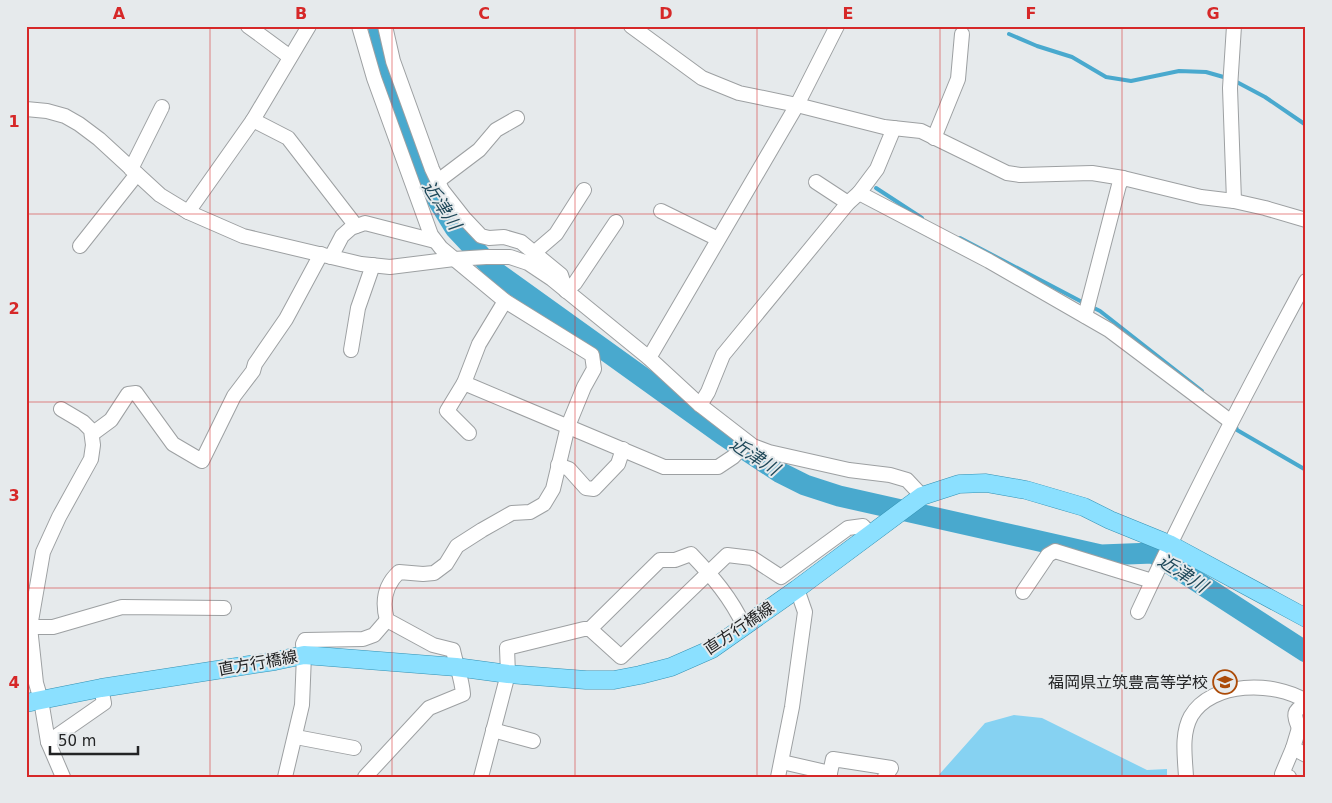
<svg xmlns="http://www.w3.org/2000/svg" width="1332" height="803" viewBox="0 0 1332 803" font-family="'DejaVu Sans','Noto Sans JP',sans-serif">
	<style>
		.green { fill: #86d2f2 }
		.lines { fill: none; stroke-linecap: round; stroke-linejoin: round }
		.stream { stroke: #49a9ce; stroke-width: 4 }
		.river { stroke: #49a9ce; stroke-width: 21 }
		.minor-casing { stroke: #9da0a2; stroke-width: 16 }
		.major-casing { stroke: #3491b3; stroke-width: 19 }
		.minor { stroke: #fff; stroke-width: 14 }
		.major { stroke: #8be0ff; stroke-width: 18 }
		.grid { fill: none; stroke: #d62828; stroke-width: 1; stroke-opacity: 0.55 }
		.labels { text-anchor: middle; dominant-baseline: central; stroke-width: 4; stroke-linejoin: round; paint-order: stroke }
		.street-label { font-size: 16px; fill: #232425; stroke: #e6eaec }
		.poi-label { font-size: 16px; fill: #232425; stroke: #e6eaec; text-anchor: end }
		.water-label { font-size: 18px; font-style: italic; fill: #20495a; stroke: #e6eaec }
		.neatline { fill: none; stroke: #d62828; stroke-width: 2 }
		.grid-label { font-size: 16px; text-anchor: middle; font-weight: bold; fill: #d62828 }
	</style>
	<rect width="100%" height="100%" fill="#e6eaec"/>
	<path class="green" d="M1014,715l28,3 105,52 20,-1v8h-230l48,-54z"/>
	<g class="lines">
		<g class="stream">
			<path d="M1009,34l28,12 35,11 34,20 25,4 48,-10 27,1 21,6"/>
			<path d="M1233,80l32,17 41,28"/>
			<path d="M876,188l46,30"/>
			<path d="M960,238l124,65"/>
			<path d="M1090,306l10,5 102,80"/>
			<path d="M1235,424l2,6 69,40"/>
		</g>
		<path class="river" d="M378,26l17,67 28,83 32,52 41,44 227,163 56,37 26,13 34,11 262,59 52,-2 153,99"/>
		<g class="minor-casing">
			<g id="minor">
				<path d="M248,26l42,31"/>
				<path d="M359,26l15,52 57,157 10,13 64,53 87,54 2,14 -10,18 -16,39 -15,63 -9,15 -14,8 -18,1 -30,17 -25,16 -11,18 -12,9 -11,1 -24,-2c-14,13 -17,30 -12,48l46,25 20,5c3,15 9,29 10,44l-34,14 -64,69"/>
				<path d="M385,26l8,35 39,108 10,21 22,28 17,18 8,2 15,-1 17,5 40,33 5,16 9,-8 41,-61"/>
				<path d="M631,26l71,52 37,15 58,12 87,22 37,4 86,42 13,2 72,-2 31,5 78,19 33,4 31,7 41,12"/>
				<path d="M1234,26l-4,62 4,113"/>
				<path d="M26,109l21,2 18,5 14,8 20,15 61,56 28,17 55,24 118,28 29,3 64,-8 32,-2h24l18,6 24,16 97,79 51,47 53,41 16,6 80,18 41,5 17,5 15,16"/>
				<path d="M253,120l35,18 68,88"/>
				<path d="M934,138l24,-59 4,-45"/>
				<path d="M131,169l31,-62"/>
				<path d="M438,181l41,-31 17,-20 21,-12"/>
				<path d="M816,182l32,21"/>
				<path d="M859,193l18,-24 17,-41"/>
				<path d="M661,211l57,28"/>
				<path d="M188,212l65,-92 56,-94"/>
				<path d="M80,246l57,-72"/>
				<path d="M535,252l21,-18 28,-44"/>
				<path d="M331,257l11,-21 9,-8 14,-5 70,18"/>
				<path d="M505,301l-26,43 -15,39 200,84h54l15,-10 14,-15"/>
				<path d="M1085,316l34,-131 4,-7"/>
				<path d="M351,350l7,-42 15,-43"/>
				<path d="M649,358l148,-253 40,-79"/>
				<path d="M464,383l-17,28 22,22"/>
				<path d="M700,405l8,-13 15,-37 125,-152 11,-10 130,68 120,69 121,91"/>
				<path d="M61,409l22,13 8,8 2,15 -2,14 -32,58 -16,35 -13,75 6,56 5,17 7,42 15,35"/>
				<path d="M92,434l19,-14 17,-26 8,-1 37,51 29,17 32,-65 19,-25 2,-7 31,-45 35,-65"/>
				<path d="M558,465l11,4 17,19 8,1 24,-25 5,-15"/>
				<path d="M1023,592l25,-37 7,-4 97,30"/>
				<path d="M1138,612c52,-112 109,-222 168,-331"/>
				<path d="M26,624l4,3h23l69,-20 102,1"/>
				<path d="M590,629l70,-69h15l16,-6c22,23 40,44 53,72"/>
				<path d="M1306,704c-14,7 -12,11 -7,24l7,2"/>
				<path d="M1299,728l-6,20 13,7"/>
				<path d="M493,730l40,11"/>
				<path d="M296,737l58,11"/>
				<path d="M48,742l56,-39 -3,-15"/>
				<path d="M782,762l48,11v4"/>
				<path d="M830,773l3,-14 58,9 -6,9"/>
				<path d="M285,777l17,-72 2,-50 -1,-11 2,-4 58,-1 11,-4 13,-15"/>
				<path d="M481,777l27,-103 -1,-26 77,-19h6l31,28 106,-102 25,3 29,19 67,-49 15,-2 7,8"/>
				<path d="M778,777l14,-70 13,-95 -8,-23"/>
				<path d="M1186,777c-1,-20 -5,-43 5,-61 21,-35 83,-35 115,-15"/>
				<path d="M1289,777l-7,-3 11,-26"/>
			</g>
		</g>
		<g class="major-casing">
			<path id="major" d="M26,703l75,-15 174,-27 29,-6 152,12 52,7 78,6h28l26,-5 31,-8 41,-18 85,-60 125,-93 37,-12 27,-1 40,7 58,17 26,13 59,24 137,74"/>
		</g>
		<use href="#minor" class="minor"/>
		<use href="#major" class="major"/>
	</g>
	<path class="grid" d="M210,26v751M392,26v751M575,26v751M757,26v751M940,26v751M1122,26v751M26,214h1280M26,402h1280M26,588h1280"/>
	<defs>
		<g id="school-ring" transform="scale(1.25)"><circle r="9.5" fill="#e6eaec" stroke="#ac4b08" stroke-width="1.5"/><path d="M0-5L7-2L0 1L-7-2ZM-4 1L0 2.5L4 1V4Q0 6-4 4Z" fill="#ac4b08"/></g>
	</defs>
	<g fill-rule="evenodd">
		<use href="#school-ring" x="1225" y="682"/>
	</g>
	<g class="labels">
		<g class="street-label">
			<text transform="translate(739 628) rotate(-34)">直方行橋線</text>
			<text transform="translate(258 663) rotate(-10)">直方行橋線</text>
		</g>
		<g class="poi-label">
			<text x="1208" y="682">福岡県立筑豊高等学校</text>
		</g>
		<g class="water-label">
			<text transform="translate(442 205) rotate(57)">近津川</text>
			<text transform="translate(755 456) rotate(33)">近津川</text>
			<text transform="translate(1183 573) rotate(33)">近津川</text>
		</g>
	</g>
	<rect width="1332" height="803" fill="none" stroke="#e6eaec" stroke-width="55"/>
	<path d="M50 746v8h88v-8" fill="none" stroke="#232425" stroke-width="2.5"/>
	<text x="58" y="746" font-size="15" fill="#232425" stroke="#e6eaec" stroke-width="4" paint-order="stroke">50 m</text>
	<rect x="28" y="28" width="1276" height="748" class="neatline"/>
	<g class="grid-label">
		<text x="119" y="19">A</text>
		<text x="301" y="19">B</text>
		<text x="484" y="19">C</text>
		<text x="666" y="19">D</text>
		<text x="848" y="19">E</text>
		<text x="1031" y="19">F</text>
		<text x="1213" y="19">G</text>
		<text x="14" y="127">1</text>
		<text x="14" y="314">2</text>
		<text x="14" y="501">3</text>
		<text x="14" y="688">4</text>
	</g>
</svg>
